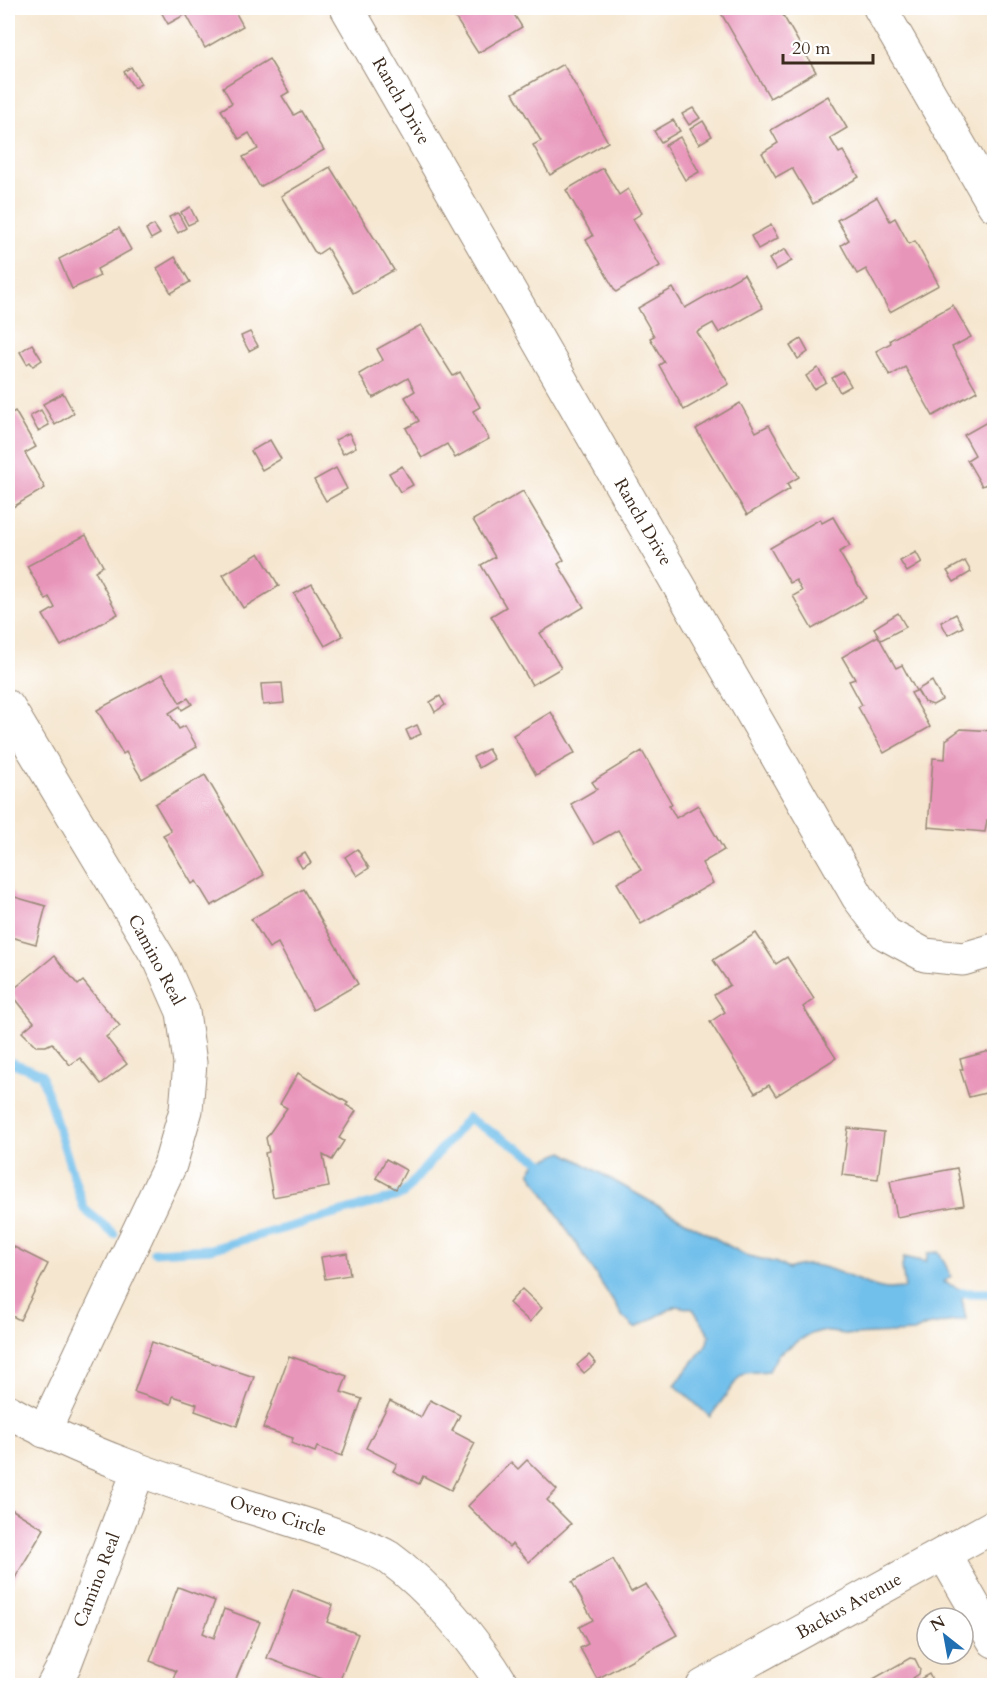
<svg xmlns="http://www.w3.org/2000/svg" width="1002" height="1693" viewBox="0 0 1002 1693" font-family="Cardo,serif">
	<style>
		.water { fill: #71bfeb; stroke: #567484; stroke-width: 1.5 }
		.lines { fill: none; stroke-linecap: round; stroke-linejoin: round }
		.stream { stroke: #71bfeb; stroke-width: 9 }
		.building { fill: #e895ba }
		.minor-casing { stroke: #988876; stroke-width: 35 }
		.tertiary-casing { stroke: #988876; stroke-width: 35 }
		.minor { stroke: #fff; stroke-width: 33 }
		.tertiary { stroke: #fff; stroke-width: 33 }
		.labels { text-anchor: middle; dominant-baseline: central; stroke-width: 4.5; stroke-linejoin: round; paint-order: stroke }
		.street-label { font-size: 18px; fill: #3b2a1e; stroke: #fff }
	</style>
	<rect width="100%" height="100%" fill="#fff"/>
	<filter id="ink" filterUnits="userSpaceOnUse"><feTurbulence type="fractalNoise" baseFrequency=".0167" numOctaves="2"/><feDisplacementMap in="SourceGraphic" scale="12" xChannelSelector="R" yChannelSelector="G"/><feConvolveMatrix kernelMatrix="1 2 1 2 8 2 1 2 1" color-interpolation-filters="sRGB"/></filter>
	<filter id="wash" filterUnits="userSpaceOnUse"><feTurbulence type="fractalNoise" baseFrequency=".008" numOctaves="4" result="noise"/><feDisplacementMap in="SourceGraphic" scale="24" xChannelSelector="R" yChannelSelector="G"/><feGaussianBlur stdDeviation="1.35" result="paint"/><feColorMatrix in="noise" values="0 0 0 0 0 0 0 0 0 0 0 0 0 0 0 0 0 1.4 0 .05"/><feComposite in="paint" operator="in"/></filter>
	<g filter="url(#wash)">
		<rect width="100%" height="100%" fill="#f5e6cf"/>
		<path class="water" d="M563,1152l182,103 32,8 11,6c34,-15 66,16 99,20 6,0 12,-1 18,-1l-3,-21 2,-10 22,5 2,-9 11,-1 12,24 -7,6 16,7 6,30 -40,7 -12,6 -61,3 -32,-4 -13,4 -30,19 -9,17 -24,2 -5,3 -30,41 -35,-32 31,-40 4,-10 -17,-26 -17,-3 -41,22 -12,-11 -93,-145 5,-8z"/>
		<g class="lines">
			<g class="stream">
				<path d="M8,1061l33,13 43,135 30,25"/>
				<path d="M154,1252l57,-3 191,-54 66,-77 82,49"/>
				<path d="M949,1293h45"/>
			</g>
		</g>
		<g id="blocks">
			<g class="building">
				<path d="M159,8h74l10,18 -38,22 -19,-34 -18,10z"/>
				<path d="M449,8h61l12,19 -44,26z"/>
				<path d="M731,8h38l4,6 7,-4 36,62 -46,26 -49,-85z"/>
				<path d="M269,59l20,33 -7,4 12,19 7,-4 23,39 -64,37 -17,-30 15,-8 -9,-16 -10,6 -18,-29 11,-7 -9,-16z"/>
				<path d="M563,64l45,78 -58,33 -17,-30 8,-4 -28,-48z"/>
				<path d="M131,67l10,17 -7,4 -10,-16z"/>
				<path d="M828,96l19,32 -17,10 9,15 4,-2 16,26 -46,27 -21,-36 -16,9 -14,-24 16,-10 -7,-13z"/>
				<path d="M693,108l7,10 -11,7 -7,-11z"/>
				<path d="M673,120l7,11 -19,11 -7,-11z"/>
				<path d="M703,121l9,15 -13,8 -9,-15z"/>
				<path d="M680,137l19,35 -14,8 -20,-35z"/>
				<path d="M330,167l64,103 -41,23 -26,-45 -9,6 -4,-3 -33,-55z"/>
				<path d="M603,168l16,27 9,-6 14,24 -9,6 27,47 -44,26 -30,-52 7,-4 -27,-46z"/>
				<path d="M877,197l13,24 5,-3 14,26 6,-3 24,44 -49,27 -24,-43 -9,5 -16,-29 8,-5 -12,-20z"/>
				<path d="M190,207l7,14 -9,4 -7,-13z"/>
				<path d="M178,213l8,15 -8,5 -9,-16z"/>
				<path d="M154,225l6,9 -9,5 -5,-10z"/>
				<path d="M771,225l7,13 -20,11 -7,-13z"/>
				<path d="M119,228l12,22 -34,19 3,7 -28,13 -13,-30z"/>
				<path d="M785,249l7,12 -16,9 -7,-11z"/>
				<path d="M175,257l15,25 -19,11 -14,-25z"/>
				<path d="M744,274l19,34 -44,25 -6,-10 -16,9 32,52 -45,26 -25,-45 5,-3 -14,-24 4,-2 -16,-28 35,-20 12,20z"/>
				<path d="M953,305l18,32 -19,10 25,44 -44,25 -28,-49 -15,9 -14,-25 15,-8 -1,-3z"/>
				<path d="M421,325l32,51 7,-4 20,35 -7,4 16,28 -34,19 -8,-14 -25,14 -16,-30 13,-7 -14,-24 10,-6 -7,-13 -35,20 -14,-24 24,-14 -6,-11z"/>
				<path d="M250,332l8,14 -9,5 -8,-15z"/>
				<path d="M801,339l7,13 -10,7 -8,-13z"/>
				<path d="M32,344l10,16 -9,6 -3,-4 -3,2 -7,-12z"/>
				<path d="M818,368l8,14 -12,7 -8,-13z"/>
				<path d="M843,372l8,14 -11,6 -8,-14z"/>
				<path d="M63,393l11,20 -19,12 -12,-21z"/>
				<path d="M740,403l16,29 13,-7 30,52 -12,7 3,5 -43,26 -51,-86z"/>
				<path d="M41,410l8,15 -11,6 -8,-15z"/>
				<path d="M15,411l21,36 -11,6 20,35 -37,22v-95z"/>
				<path d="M994,418v69l-3,-5 -9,4 -15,-26 8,-5 -11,-20z"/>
				<path d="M349,433l7,14 -13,7 -8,-14z"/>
				<path d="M270,440l11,19 -19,11 -11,-19z"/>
				<path d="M402,466l11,19 -13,7 -11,-19z"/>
				<path d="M336,468l11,21 -21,12 -12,-21z"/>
				<path d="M523,491l41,69 -6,4 26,43 -44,26 21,35 -29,17 -41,-69 15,-9 -25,-42 14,-8 -22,-37z"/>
				<path d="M833,517l17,29 -11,6 27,46 -54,31 -19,-33 9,-5 -6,-11 -6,3 -20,-35 50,-29 2,4z"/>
				<path d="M86,535l17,31 -8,5 23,43 -57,32 -18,-31 12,-7 -6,-11 -3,3 -19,-34z"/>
				<path d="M916,552l6,11 -15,9 -7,-11z"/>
				<path d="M259,553l20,33 -36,22 -20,-33z"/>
				<path d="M965,561l6,11 -17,10 -7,-11z"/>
				<path d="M312,584l31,52 -18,10 -31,-52z"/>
				<path d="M898,613l8,14 -25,13 -7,-12z"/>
				<path d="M956,614l7,13 -15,8 -7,-13z"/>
				<path d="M878,636l18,32 6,-3 14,26 -5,2 19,34 -46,26 -26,-46 4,-2 -13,-24 6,-2 -13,-22z"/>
				<path d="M163,674l17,29 8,-5 4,6 -10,6 -2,-4 -11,7 10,16 6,-3 12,21 -55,32 -16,-27 -3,2 -26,-44z"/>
				<path d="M932,681l10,19 -9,5 -9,-3 -7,-12z"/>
				<path d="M282,683l2,20 -21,2 -2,-21z"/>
				<path d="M440,696l5,9 -10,7 -5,-10z"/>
				<path d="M551,712l24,41 -39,22 -23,-40z"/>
				<path d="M417,725l4,9 -11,5 -4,-9z"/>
				<path d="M961,729l33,2v89h-7l-2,12 -57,-5 5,-69 12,1 1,-19z"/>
				<path d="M488,749l6,10 -15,9 -6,-11z"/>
				<path d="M642,751l30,53 -3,1 7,13 22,-13 26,45 -22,13 11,20 -72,41 -24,-41 24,-13 -23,-40 -24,14 -23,-40 26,-15 -5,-7z"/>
				<path d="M205,775l59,100 -53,31 -15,-25 -4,3 -29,-49 8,-4 -16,-27z"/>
				<path d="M357,849l12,19 -12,8 -12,-19z"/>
				<path d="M305,853l6,10 -9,5 -6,-10z"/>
				<path d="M8,885l7,12 31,9 -10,38 -25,-7 -3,2z"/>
				<path d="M303,889l55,95 -45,26 -35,-67 -9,5 -18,-29z"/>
				<path d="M756,933l20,31 11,-7 27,42 -11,8 33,51 -60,38 -7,-11 -14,8 -45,-71 15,-10 -11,-17 16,-10 -17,-25z"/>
				<path d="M54,956l24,29 5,-4 37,45 -14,11 21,27 -26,20 -21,-26 -10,7 -18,-22 -6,3h-10l-14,-14 12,-10 -24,-30z"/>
				<path d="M994,1050v41l-25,6 -9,-28h3l-3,-10z"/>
				<path d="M298,1073l50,30 -2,2 10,6 -17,27 5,3 -12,19 -9,-5 6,32 -56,10 -8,-44 4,-1 -3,-14 21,-30 -7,-4z"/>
				<path d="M848,1128l36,4 -6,47 -36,-4z"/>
				<path d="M386,1159l20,11 -10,19 -20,-11z"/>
				<path d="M957,1168l7,37 -67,12 -7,-36z"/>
				<path d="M8,1244l40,20 -28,56 -12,-6z"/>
				<path d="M347,1253l3,22 -25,4 -4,-22z"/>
				<path d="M522,1289l20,19 -12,14 -21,-19z"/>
				<path d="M152,1342l102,35 -17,49 -42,-15 2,-7 -24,-8 -2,8 -37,-12z"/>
				<path d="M589,1355l7,8 -12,10 -7,-8z"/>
				<path d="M289,1356l58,20 -6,16 21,7 -20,57 -25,-9 -2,5 -24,-9 2,-5 -30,-10z"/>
				<path d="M430,1400l30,15 -8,16 23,12 -24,47 -28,-14 -4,8 -26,-13 4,-7 -31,-16 24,-47 31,16z"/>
				<path d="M527,1460l30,30 -10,10 24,24 -42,38 -17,-18 -3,3 -41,-41 43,-44 7,7z"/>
				<path d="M8,1507l36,22 -36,61z"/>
				<path d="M613,1559l18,33 15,-8 31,51 -80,44 -17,-31 8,-4 -9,-17 14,-7 -21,-38z"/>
				<path d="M178,1587l37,14 -12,32 11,5 10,-29 36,13 -27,64 -25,-3 -25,3 -11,-5 4,-10 -26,-10z"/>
				<path d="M293,1589l40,16 -6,17 31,12 -20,51 -71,-27z"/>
				<path d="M910,1658l5,1 5,10 -1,5 -6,4 2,4 14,-8 6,12h-74z"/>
			</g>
		</g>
	</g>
	<g filter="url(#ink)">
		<use href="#blocks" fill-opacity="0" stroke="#988876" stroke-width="1.5"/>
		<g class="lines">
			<g class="minor-casing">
				<g id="minor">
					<path d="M347,8l511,889 28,37 39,21 38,4 31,-9"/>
					<path d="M880,8l114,197"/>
					<path d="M8,707l153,255 22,50 7,51 -4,47 -16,55 -126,266"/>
					<path d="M8,1411c74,42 154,68 235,94 39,12 79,23 116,39 10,4 21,8 29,13 43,31 88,84 115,129"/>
					<path d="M944,1554l50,87"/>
					<path d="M53,1686l12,-22 73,-192"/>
				</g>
			</g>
			<g class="tertiary-casing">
				<path id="tertiary" d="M703,1686l291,-160"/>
			</g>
			<use href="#minor" class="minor"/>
			<use href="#tertiary" class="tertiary"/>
		</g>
	</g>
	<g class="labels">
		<g class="street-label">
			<text transform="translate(401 101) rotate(60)">Ranch Drive</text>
			<text transform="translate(643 522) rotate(60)">Ranch Drive</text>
			<text transform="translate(156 960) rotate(62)">Camino Real</text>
			<text transform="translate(278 1516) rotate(17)">Overo Circle</text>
			<text transform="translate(97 1580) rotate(-69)">Camino Real</text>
			<text transform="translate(849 1606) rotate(-29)">Backus Avenue</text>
		</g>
	</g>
	<rect width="1002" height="1693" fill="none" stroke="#fff" stroke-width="30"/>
	<g transform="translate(945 1636) rotate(329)"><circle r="28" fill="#ffffff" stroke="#b1aaa5" stroke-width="1.5"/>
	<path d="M0-4.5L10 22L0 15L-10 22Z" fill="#1f6fb2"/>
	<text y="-9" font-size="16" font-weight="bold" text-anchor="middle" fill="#3b2a1e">N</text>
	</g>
	<path d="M783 54v9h90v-9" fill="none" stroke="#3b2a1e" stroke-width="3"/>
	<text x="792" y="54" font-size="18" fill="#3b2a1e" stroke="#ffffff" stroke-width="4.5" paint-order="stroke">20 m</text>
</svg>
